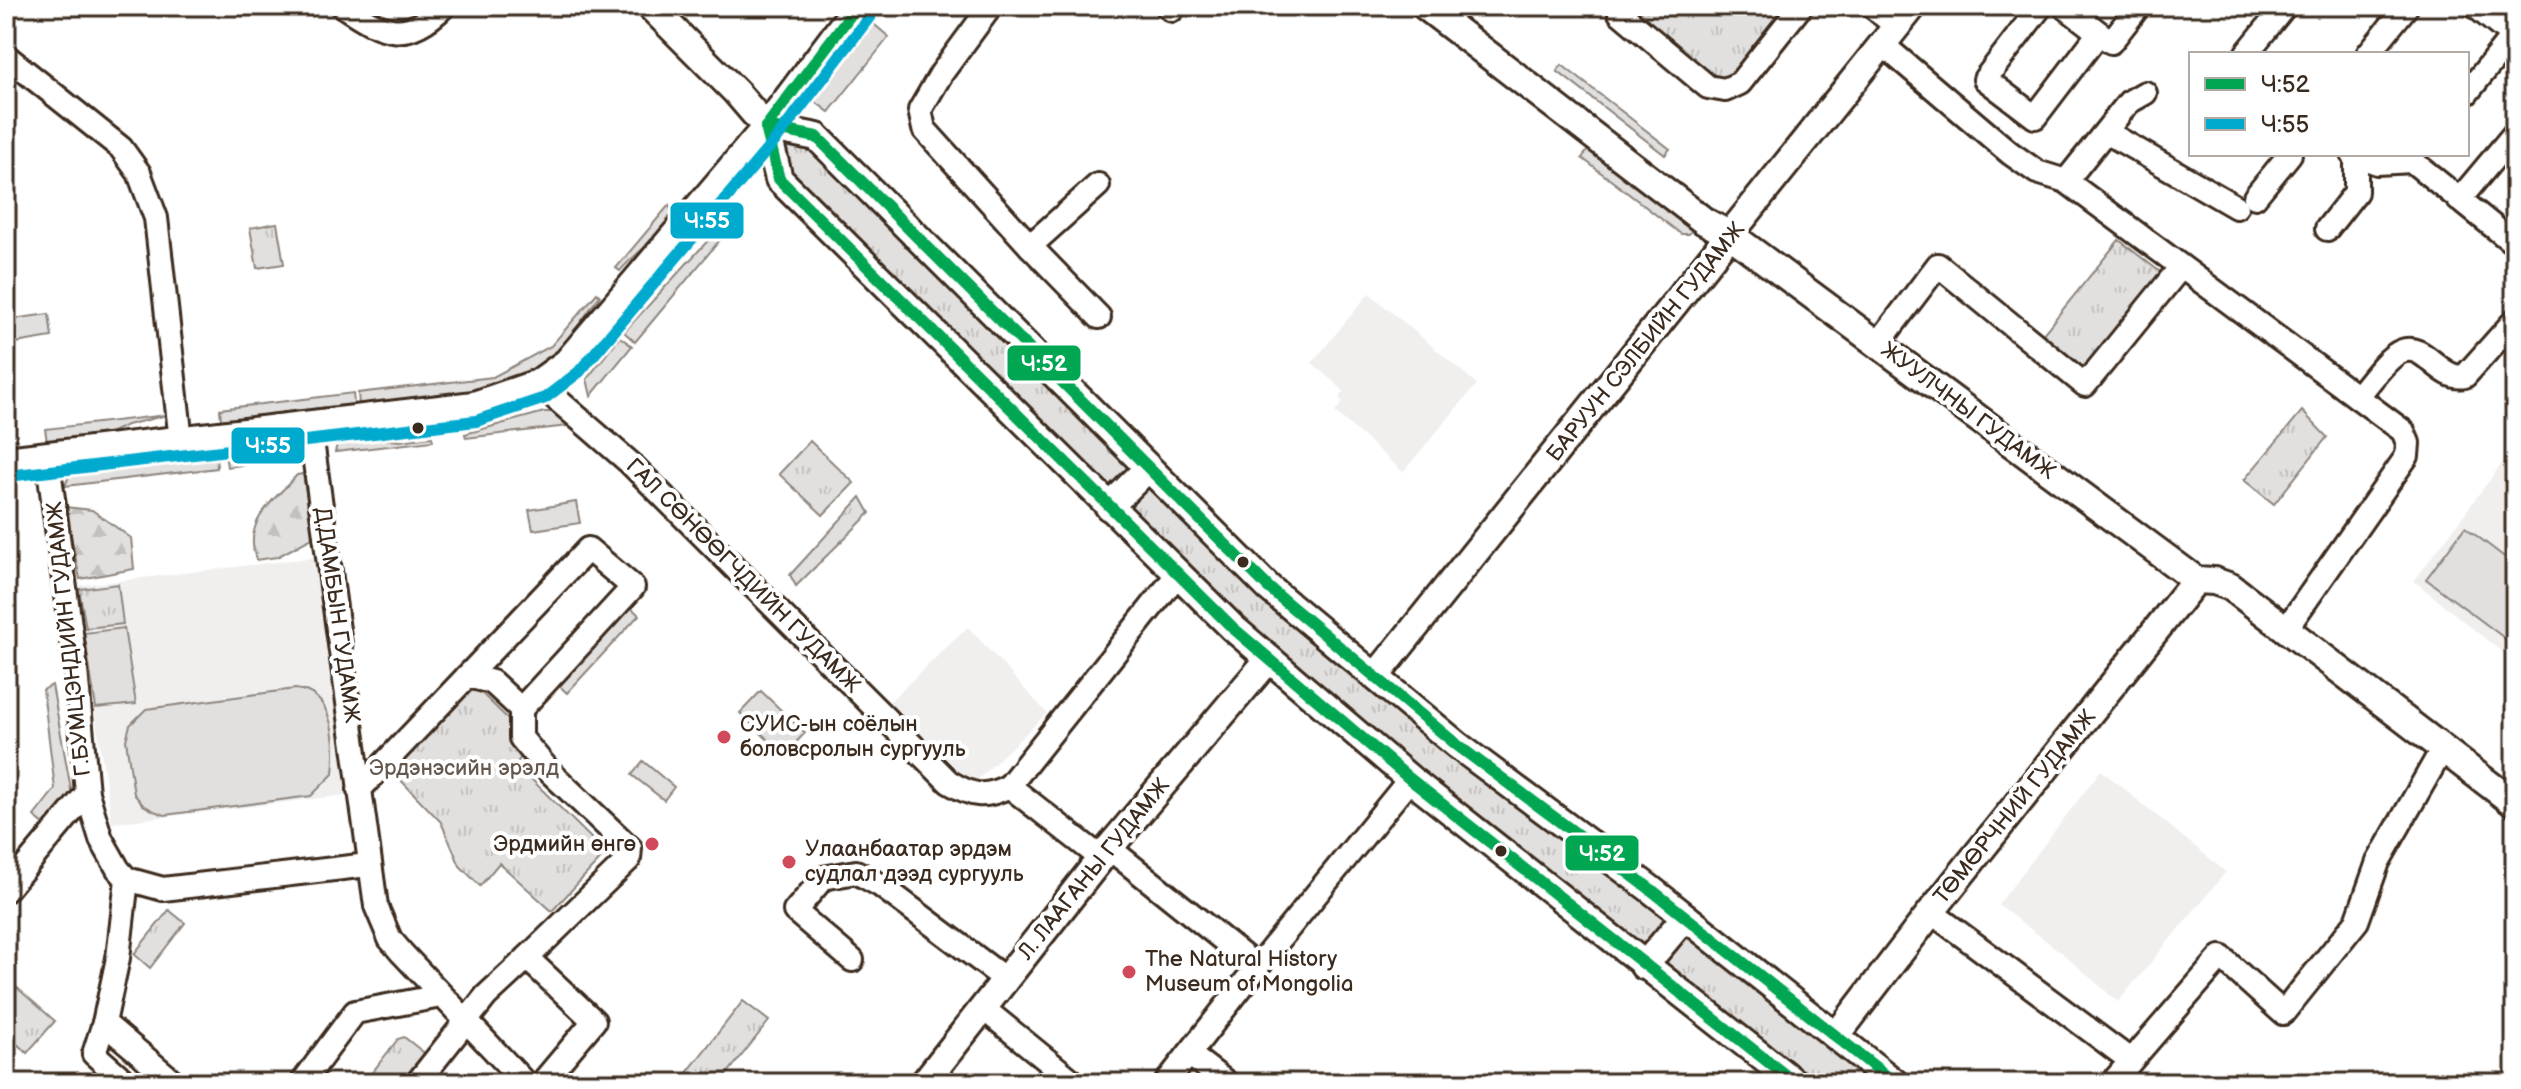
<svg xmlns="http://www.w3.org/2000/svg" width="2521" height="1089" viewBox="0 0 2521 1089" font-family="'Balsamiq Sans',sans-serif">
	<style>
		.built { fill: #f1efee }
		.grass { fill: #e2e0de; stroke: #8e857e; stroke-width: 2 }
		.forest { fill: url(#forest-firs); stroke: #8e857e; stroke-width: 2 }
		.park { fill: url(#park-tufts); stroke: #8e857e; stroke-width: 2 }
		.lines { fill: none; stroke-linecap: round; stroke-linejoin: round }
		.minor-casing { stroke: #3b2a1e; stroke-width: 28 }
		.major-casing { stroke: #3b2a1e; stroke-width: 32 }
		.minor { stroke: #fff; stroke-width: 22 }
		.major { stroke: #fff; stroke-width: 26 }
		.bus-1-casing { stroke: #fff; stroke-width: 18 }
		.bus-2-casing { stroke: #fff; stroke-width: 18 }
		.bus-1 { stroke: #00a651; stroke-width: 12 }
		.bus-2 { stroke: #00a9ce; stroke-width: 12 }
		.bus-dot { fill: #3b2a1e; stroke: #fff; stroke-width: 3 }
		.poi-dot { fill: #d1495b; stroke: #fff; stroke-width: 3 }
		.labels { text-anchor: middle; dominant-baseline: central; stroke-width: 8; stroke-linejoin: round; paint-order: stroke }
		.street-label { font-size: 22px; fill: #3b2a1e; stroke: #fff }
		.poi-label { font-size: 22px; fill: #3b2a1e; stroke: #fff; text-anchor: start }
		.park-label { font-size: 22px; fill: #65584e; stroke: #fff }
		.line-badge { stroke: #fff; stroke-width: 3 }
		.badge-label { font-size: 22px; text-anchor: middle; font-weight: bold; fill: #fff }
	</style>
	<defs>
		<pattern id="forest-firs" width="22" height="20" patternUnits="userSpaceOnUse" patternTransform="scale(2)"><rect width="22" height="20" fill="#e2e0de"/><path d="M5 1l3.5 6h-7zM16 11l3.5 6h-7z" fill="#c3c0be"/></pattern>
		<pattern id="park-tufts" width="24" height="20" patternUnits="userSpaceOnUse" patternTransform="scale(2)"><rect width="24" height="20" fill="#e2e0de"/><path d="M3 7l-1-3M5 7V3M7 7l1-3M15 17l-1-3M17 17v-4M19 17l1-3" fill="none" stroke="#c3c0be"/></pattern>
	</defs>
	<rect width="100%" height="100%" fill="#fff"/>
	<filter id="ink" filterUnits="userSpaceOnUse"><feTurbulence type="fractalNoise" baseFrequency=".0125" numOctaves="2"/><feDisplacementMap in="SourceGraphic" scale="16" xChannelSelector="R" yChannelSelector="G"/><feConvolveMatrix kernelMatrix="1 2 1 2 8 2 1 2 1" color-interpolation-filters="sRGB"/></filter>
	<g filter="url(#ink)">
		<g class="built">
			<path d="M1369,293l108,91 -74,88 -68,-60 8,-10 -4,-4 5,-7 -32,-28z"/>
			<path d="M2515,446v217l-101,-82z"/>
			<path d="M317,557l29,238 -234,28 -37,-237z"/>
			<path d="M968,627l79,86 -74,71 -84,-82z"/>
			<path d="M2101,770l125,102 -108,130 -57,-50 -63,-47z"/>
		</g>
		<g class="grass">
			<path d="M870,21l19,16 -60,75 -20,-15z"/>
			<path d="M1562,65l108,84 -5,6 -108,-84z"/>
			<path d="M1591,146l33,32 69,51 -4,5h-8l-99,-76z"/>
			<path d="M669,205l4,12c-14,23 -37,34 -53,54l-4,-3z"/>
			<path d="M713,235l7,5 -85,102 -11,-10z"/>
			<path d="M597,293l3,3c-14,17 -26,39 -41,54 -49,50 -136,47 -200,55l-1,-12 135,-16 58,-31z"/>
			<path d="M620,337l12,9 -41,50 -4,-17z"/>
			<path d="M353,393l1,11 -133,16 -1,-11z"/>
			<path d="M544,412h10l19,7 -5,7 -102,12 -1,-4z"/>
			<path d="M167,415l-40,10 -22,10 -58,7 -2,-13z"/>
			<path d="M358,437l42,4 32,-4 1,4 -98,11 3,-12z"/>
			<path d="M297,445l9,2 6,9 -85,11 -2,-13z"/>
			<path d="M216,454l1,14 -152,18 4,-10 8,-5z"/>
			<path d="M576,502l4,21 -47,7 -4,-20z"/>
			<path d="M2465,527l50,38v81l-89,-67z"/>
			<path d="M626,603l13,12 -72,78 -13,-12z"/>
			<path d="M124,628l12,76 -40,4 -12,-75z"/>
			<path d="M52,685l20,110 -27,30 -11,-9 21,-27 -12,-99z"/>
			<path d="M295,689c40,3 41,54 38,85l-22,22 -146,19 -11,-4 -11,-6 -9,-11 -8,-54 4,-15 16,-16z"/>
			<path d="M761,691l44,42 -21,22 -44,-42z"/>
			<path d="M643,761l31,26 -10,13 -32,-25z"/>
		</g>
		<g class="forest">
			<path d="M303,474l11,63 -37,20 -21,3c-13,-40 16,-57 41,-85z"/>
			<path d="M65,507l27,3 39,28 3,31 -54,10z"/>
		</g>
		<g class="park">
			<path d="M1631,6h161l-68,82 -96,-79z"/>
			<path d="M803,140l321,318 752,625h-64l-361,-283 -207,-174 -460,-451 -3,-29 6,-5z"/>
			<path d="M277,223l7,41 -27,4 -7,-40z"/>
			<path d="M2119,240l45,35 -80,100 -46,-35z"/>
			<path d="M49,314l3,23 -37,6 -3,-24z"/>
			<path d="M2302,411l25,26 -53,67 -30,-24z"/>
			<path d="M810,441l44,42 -31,32 -44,-41z"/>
			<path d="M861,497l9,16 -74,73 -6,-11z"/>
			<path d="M118,584l5,40 -37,4 -7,-39z"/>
			<path d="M469,681l40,39v19l15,14 -8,11 90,89 -54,58 -53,-48 -19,23 -20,-20 -19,-44 -50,-52z"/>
			<path d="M169,910l16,13 -35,45 -16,-14z"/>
			<path d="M6,978l49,43 -28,32 -21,-19z"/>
			<path d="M743,1001l26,20 -49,62h-41z"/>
			<path d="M404,1037l24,19 -20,27h-44l34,-44z"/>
		</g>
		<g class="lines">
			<g class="minor-casing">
				<g id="minor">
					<path d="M343,6c40,27 63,38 101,0"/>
					<path d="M991,6l-50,68 -21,36 4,19 106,117 68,-61"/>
					<path d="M1167,6l5,4"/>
					<path d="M1626,6l-6,7 88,74 17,3 15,-7 61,-77"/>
					<path d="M1872,6l24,20"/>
					<path d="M2041,6l-56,73 50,38 64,-84"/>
					<path d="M2064,6l47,36 28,-36"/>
					<path d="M2475,6l37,30"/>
					<path d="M1882,44l128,109 27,19 29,9 337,250 5,12 -1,13 -121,173"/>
					<path d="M2246,54l39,-48"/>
					<path d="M2368,54l39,-48"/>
					<path d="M6,56l115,92 18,25 17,45 25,223"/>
					<path d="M2467,93l48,-60"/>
					<path d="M2108,133l128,74"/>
					<path d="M2353,154l24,9 35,-2 103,83"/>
					<path d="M2066,181l63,-79 16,-9"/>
					<path d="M2255,197l35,-43"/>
					<path d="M2459,200l56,-67"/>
					<path d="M2327,229l29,-37v-35"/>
					<path d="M1030,246l69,71"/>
					<path d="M1878,344l60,-79 147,120 95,-117"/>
					<path d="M538,383l92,80 319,319c23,14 35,17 60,4l92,72"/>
					<path d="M2357,397c12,-13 29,-40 45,-46 23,-9 39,31 63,25l50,-56"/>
					<path d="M310,426l66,480 14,33 12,14 123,130"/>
					<path d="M521,709v29l29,34 80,76 -1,11 -102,99 67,63 -52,62"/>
					<path d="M1009,786l168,-211"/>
					<path d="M359,790l229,-241 45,38 -112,122 -29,-27 -25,-6"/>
					<path d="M87,793l14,46 17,30 9,10 36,10 205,-24"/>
					<path d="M1109,848l148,119 153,-188"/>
					<path d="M127,879l-9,79 -14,65 71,60"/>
					<path d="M6,890l81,-97 -11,-123 -29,-216"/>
					<path d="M1931,912l199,148"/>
					<path d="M852,960l-57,-49 28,-33 33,-6 24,13 125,94"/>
					<path d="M984,1009l91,74"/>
					<path d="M104,1023l-10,31 33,29"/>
					<path d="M1189,1054l38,29"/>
					<path d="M302,1083l53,-71 86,-16"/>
					<path d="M417,1083l69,-87 41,-38"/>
					<path d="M1166,1083l91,-116"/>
					<path d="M2112,1083l109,-126 62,56 74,-92 21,-59 65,-114"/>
				</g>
			</g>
			<g class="major-casing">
				<g id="major">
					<path d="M650,6l86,86 30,35 13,52 454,449 177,151 385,304"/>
					<path d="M1425,6l279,215 28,15 464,344 18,1 17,6 284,217"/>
					<path d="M766,127l51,10 452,451 188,157 192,143 246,195"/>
					<path d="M6,460l468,-55 64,-22 29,-21 199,-235 91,-121"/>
					<path d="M1109,507l38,-38"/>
					<path d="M1376,676l537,-670"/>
					<path d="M1644,966l41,-49"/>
					<path d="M1836,1036l95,-124 265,-332"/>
					<path d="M924,1083l185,-235 160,-189"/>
				</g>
			</g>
			<use href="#minor" class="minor"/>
			<use href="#major" class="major"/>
			<g class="bus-1-casing">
				<g id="bus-1">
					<path d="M766,127l51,10 452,451 188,157 192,143 246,195"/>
					<path d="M766,127l13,52 454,449 177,151 385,304"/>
					<path d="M766,127l91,-121"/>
				</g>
			</g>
			<g class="bus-2-casing">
				<path id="bus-2" d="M8,476l468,-55 69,-23 34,-26 199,-235 92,-121"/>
			</g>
			<use href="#bus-1" class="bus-1"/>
			<use href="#bus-2" class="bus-2"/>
		</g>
	</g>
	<g class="bus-dot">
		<circle cx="418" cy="428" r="7"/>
		<circle cx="1243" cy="562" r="7"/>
		<circle cx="1501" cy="851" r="7"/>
	</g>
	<g class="poi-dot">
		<circle cx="724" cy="737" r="8"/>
		<circle cx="652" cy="844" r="8"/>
		<circle cx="789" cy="862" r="8"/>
		<circle cx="1129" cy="972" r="8"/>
	</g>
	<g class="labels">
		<g class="street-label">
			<text transform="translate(1646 342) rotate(-51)">БАРУУН СЭЛБИЙН ГУДАМЖ</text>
			<text transform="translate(1968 411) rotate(37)">ЖУУЛЧНЫ ГУДАМЖ</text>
			<text transform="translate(743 576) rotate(45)">ГАЛ СӨНӨӨГЧДИЙН ГУДАМЖ</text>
			<text transform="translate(337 615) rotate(82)">Д.ДАМБЫН ГУДАМЖ</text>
			<text transform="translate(69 639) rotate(-96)">Г.БУМЦЭНДИЙН ГУДАМЖ</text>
			<text transform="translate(2015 807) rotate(-51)">ТӨМӨРЧНИЙ ГУДАМЖ</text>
			<text transform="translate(1094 869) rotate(-51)">Л. ЛААГАНЫ ГУДАМЖ</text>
		</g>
		<g class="poi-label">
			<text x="740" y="724">СУИС-ын соёлын<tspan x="740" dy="25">боловсролын сургууль</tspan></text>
			<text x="636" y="844" text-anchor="end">Эрдмийн өнгө</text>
			<text x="805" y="849">Улаанбаатар эрдэм<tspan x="805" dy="25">судлал дээд сургууль</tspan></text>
			<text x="1145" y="959">The Natural History<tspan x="1145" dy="25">Museum of Mongolia</tspan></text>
		</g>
		<g class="park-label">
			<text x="464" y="768">Эрдэнэсийн эрэлд</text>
		</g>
	</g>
	<g class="line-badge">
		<rect x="669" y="201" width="76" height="39" rx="8" fill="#00a9ce"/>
		<rect x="1006" y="344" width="76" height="38" rx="8" fill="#00a651"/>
		<rect x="230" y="426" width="76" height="39" rx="8" fill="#00a9ce"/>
		<rect x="1564" y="834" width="76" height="38" rx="8" fill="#00a651"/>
	</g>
	<g class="badge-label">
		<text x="707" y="228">Ч:55</text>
		<text x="1044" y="371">Ч:52</text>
		<text x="268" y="453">Ч:55</text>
		<text x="1602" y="861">Ч:52</text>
	</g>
	<rect width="2521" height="1089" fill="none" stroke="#fff" stroke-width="32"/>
	<rect x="16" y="16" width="2489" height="1057" fill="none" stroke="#3b2a1e" stroke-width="3" filter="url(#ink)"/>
	<rect x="2189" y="52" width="280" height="104" fill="#ffffff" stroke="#b1aaa5" stroke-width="2"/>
	<rect x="2205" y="78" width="40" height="12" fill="#00a651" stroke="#b1aaa5" stroke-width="2"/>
	<text x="2261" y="92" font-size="24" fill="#3b2a1e">Ч:52</text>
	<rect x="2205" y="118" width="40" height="12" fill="#00a9ce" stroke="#b1aaa5" stroke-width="2"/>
	<text x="2261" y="132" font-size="24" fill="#3b2a1e">Ч:55</text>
</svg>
